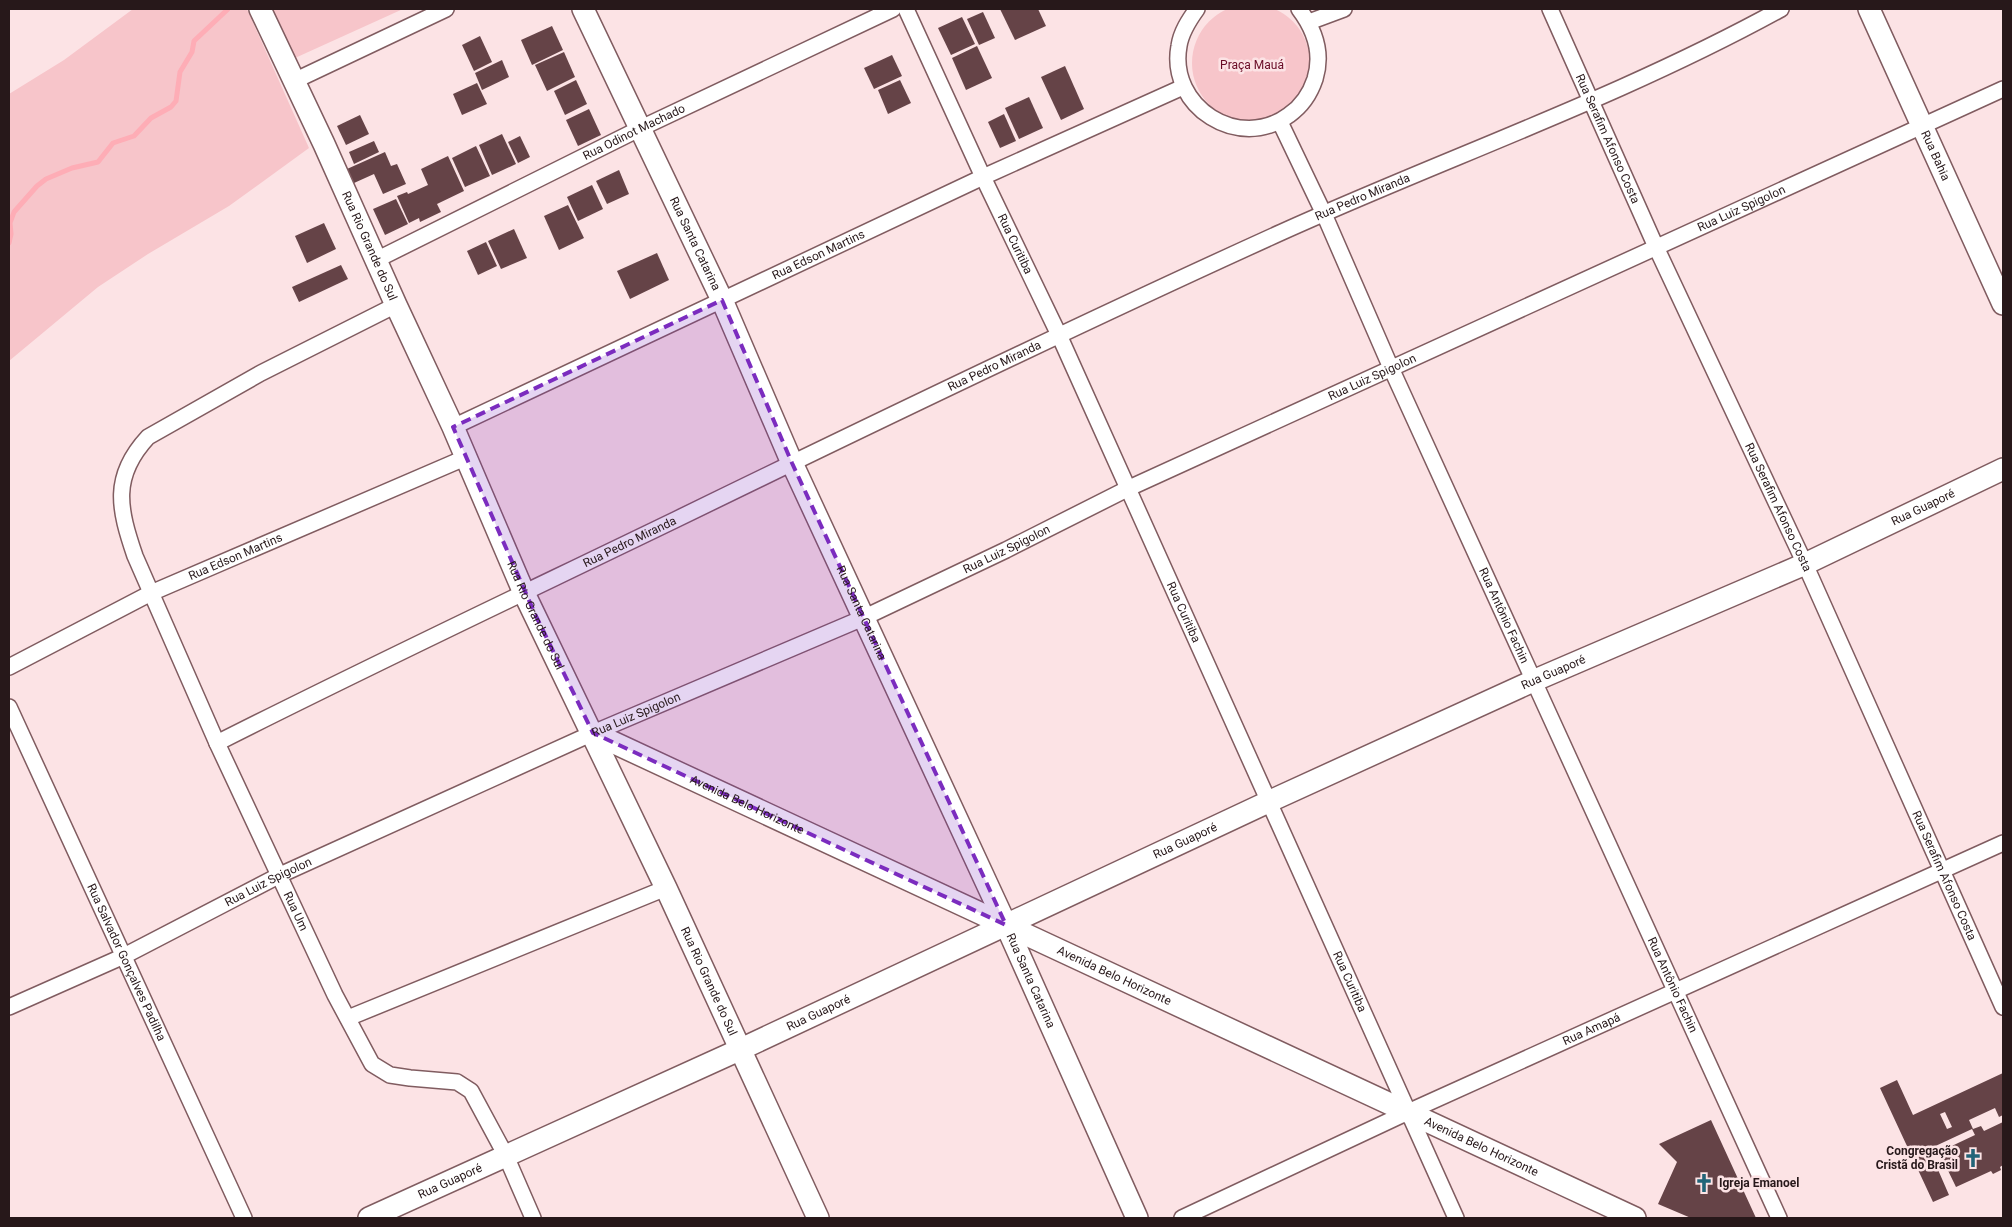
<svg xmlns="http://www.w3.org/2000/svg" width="2012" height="1227" viewBox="0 0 2012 1227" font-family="Roboto,sans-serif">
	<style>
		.green { fill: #f7c5ca }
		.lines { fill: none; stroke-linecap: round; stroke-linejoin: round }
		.stream { stroke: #feadb6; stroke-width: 5 }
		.building { fill: #654347; fill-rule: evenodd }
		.street-casing { stroke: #805c60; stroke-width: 18 }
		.secondary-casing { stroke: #805c60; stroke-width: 24 }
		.street { stroke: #fff; stroke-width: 15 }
		.secondary { stroke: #fff; stroke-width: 21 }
		.marked { fill: #7b2cbf; fill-opacity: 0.2; stroke: #7b2cbf; stroke-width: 4; stroke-dasharray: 10 6; stroke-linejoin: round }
		.labels { text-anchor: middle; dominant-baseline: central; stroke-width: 5; stroke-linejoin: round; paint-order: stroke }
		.park-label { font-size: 12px; fill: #690b26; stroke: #fce3e5 }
		.street-label { font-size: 12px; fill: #27181a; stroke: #fce3e5 }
		.poi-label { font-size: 12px; font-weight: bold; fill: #27181a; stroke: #fce3e5; text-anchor: end }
	</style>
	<rect width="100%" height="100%" fill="#fce3e5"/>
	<g class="green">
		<circle cx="1251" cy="63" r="59"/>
		<path d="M133,9h114l62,139 -80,58 -81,48 -50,33 -89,74v-267l55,-34z"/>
		<path d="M269,9h134l-108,49z"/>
	</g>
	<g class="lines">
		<path class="stream" d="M9,243l2,-9 -1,-11 4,-11 23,-26 9,-7 26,-11 26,-6 15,-19 21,-7 17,-18 20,-11 5,-6 4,-29 12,-20 2,-11 34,-32"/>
	</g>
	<g class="building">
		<path d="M1000,9h38l8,17 -31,14z"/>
		<path d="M983,12l12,26 -16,7 -12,-26z"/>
		<path d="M962,17l13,27 -24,11 -13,-27z"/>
		<path d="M552,26l11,24 -31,15 -11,-25z"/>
		<path d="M480,36l12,26 -18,9 -12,-26z"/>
		<path d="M977,46l15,32 -26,12 -14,-32z"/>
		<path d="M564,52l11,25 -28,14 -12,-26z"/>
		<path d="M892,55l10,21 -28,13 -10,-21z"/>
		<path d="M502,60l7,17 -27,13 -7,-17z"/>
		<path d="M1065,66l19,43 -23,11 -20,-43z"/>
		<path d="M576,80l11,24 -22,11 -11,-24z"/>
		<path d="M900,80l11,23 -23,11 -10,-24z"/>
		<path d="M477,83l10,21 -25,11 -9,-21z"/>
		<path d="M1029,97l14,31 -24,11 -14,-31z"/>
		<path d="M589,109l12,26 -23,11 -12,-26z"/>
		<path d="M1004,114l12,27 -16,7 -12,-26z"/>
		<path d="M360,115l9,19 -23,11 -9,-19z"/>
		<path d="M502,134l14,30 -24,11 -13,-30z"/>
		<path d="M520,136l10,21 -12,6 -10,-21z"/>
		<path d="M374,141l5,11 -25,12 -5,-12z"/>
		<path d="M476,146l14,30 -25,11 -13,-29z"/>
		<path d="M385,152l6,14 6,-2 9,20 -23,10 -9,-20 -20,9 -7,-14z"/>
		<path d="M448,156l16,35 -27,13 4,8 -21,10 -1,-4 -10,5 -12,-27 10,-4 1,2 20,-9 -7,-16z"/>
		<path d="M619,170l10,24 -22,10 -11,-23z"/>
		<path d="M592,185l11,24 -25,12 -11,-24z"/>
		<path d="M396,199l12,25 -23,11 -12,-26z"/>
		<path d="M568,205l16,33 -25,12 -15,-34z"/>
		<path d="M324,223l12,26 -29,14 -12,-27z"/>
		<path d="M514,229l13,29 -26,11 -13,-28z"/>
		<path d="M486,242l11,24 -19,9 -11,-24z"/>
		<path d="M657,253l12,27 -39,19 -13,-28z"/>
		<path d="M341,265l7,14 -49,23 -7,-15z"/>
		<path d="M2003,1073v42l-4,2 -4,-9 -26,12 4,9 8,-3 3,5 19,-9v43l-3,2 1,3 -8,4 -2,-3 -35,16 -17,-35 36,-17 -3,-6 -43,20 20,46 -16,7 -53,-114 17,-8 16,35zM1945,1112l7,15 -5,2 -7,-15z"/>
		<path d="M1711,1120l45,98h-65l-33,-14 19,-42 -18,-18z"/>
	</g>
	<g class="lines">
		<g class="street-casing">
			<g id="street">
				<path id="s1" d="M906,9l77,168 76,158 397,883"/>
				<path d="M1197,9c-8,11 -16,23 -18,37 -11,61 60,106 110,69 13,-9 21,-21 26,-36 8,-26 0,-49 -16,-70"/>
				<path id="s2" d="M1550,9l106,238 149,317 198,443"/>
				<path d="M1309,22l35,-13"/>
				<path d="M294,81l152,-72"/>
				<path id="s3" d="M1280,122l44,92 67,154 388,850"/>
				<path id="s4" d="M376,260l263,-131 254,-120"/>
				<path id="s5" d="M396,305l-135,68 -113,64c-37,40 -29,72 -13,119l82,187 118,252 37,69 18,11 20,3 47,4 14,9 35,65 27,62"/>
				<path id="s6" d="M453,427l530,-250 200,-90"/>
				<path id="s7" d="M9,667l142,-74 316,-136"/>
				<path id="s8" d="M9,707l235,511"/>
				<path id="s9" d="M217,743c152,-77 307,-150 460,-224 201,-98 402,-195 605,-287 166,-75 339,-135 499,-223"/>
				<path id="s10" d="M9,1007l115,-51 156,-81 313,-142 270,-115 143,-68 121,-61 876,-400"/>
				<path d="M348,1018l318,-130"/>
				<path id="s11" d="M1182,1218l226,-106 595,-269"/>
			</g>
		</g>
		<g class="secondary-casing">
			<g id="secondary">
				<path id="s12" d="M260,9l64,135 72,161 57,122 71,166 142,295 152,330"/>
				<path id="s13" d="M583,9l139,291 70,163 214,462 131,293"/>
				<path id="s14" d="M1869,9l134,295"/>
				<path id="s15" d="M593,733l1042,485"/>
				<path id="s16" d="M369,1218l370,-168 529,-248 265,-121 272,-117 198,-95"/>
			</g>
		</g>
		<use href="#street" class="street"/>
		<use href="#secondary" class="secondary"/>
	</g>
	<path class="marked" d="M722,300l70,163 214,462 -413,-192 -58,-119 -82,-187z"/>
	<defs>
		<g id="church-bare" transform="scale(1.5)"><path d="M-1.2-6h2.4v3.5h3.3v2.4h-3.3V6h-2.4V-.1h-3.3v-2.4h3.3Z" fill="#226478" stroke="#fce3e5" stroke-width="2.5" paint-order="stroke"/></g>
	</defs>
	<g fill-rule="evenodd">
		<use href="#church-bare" x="1973" y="1158"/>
		<use href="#church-bare" x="1704" y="1183"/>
	</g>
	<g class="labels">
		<g class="park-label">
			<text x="1252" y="65">Praça Mauá</text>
		</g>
		<g class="street-label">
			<text stroke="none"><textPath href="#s4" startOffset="288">Rua Odinot Machado</textPath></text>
			<text stroke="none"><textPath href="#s2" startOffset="142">Rua Serafim Afonso Costa</textPath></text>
			<text stroke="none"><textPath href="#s14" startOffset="161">Rua Bahia</textPath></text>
			<text stroke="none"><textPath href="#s9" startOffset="1269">Rua Pedro Miranda</textPath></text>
			<text stroke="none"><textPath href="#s10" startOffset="1908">Rua Luiz Spigolon</textPath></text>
			<text stroke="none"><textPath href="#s13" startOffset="260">Rua Santa Catarina</textPath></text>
			<text stroke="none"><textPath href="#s1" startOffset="259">Rua Curitiba</textPath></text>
			<text stroke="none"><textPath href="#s12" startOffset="261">Rua Rio Grande do Sul</textPath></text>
			<text stroke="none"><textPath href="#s6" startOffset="404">Rua Edson Martins</textPath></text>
			<text stroke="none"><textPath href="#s9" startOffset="864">Rua Pedro Miranda</textPath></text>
			<text stroke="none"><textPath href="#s10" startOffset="1502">Rua Luiz Spigolon</textPath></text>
			<text stroke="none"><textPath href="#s2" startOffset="548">Rua Serafim Afonso Costa</textPath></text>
			<text stroke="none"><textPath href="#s16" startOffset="1709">Rua Guaporé</textPath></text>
			<text stroke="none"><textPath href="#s9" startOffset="459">Rua Pedro Miranda</textPath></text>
			<text stroke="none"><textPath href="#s10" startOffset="1098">Rua Luiz Spigolon</textPath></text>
			<text stroke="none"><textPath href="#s7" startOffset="252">Rua Edson Martins</textPath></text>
			<text stroke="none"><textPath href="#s13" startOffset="665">Rua Santa Catarina</textPath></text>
			<text stroke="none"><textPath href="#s1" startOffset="664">Rua Curitiba</textPath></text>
			<text stroke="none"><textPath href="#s12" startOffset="666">Rua Rio Grande do Sul</textPath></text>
			<text stroke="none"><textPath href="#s3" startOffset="542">Rua Antônio Fachin</textPath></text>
			<text stroke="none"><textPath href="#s16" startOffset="1304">Rua Guaporé</textPath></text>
			<text stroke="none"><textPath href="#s10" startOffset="692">Rua Luiz Spigolon</textPath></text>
			<text stroke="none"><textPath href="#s15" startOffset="170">Avenida Belo Horizonte</textPath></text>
			<text stroke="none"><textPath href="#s16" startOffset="899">Rua Guaporé</textPath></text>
			<text stroke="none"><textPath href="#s2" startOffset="952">Rua Serafim Afonso Costa</textPath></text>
			<text stroke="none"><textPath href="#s10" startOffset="288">Rua Luiz Spigolon</textPath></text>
			<text stroke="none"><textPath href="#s5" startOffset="799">Rua Um</textPath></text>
			<text stroke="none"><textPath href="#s8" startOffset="281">Rua Salvador Gonçalves Padilha</textPath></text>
			<text stroke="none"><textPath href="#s15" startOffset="575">Avenida Belo Horizonte</textPath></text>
			<text stroke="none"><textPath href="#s12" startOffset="1071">Rua Rio Grande do Sul</textPath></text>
			<text stroke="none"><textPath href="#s13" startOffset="1070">Rua Santa Catarina</textPath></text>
			<text stroke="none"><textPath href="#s1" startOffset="1069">Rua Curitiba</textPath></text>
			<text stroke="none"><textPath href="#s3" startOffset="948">Rua Antônio Fachin</textPath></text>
			<text stroke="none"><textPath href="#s16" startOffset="494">Rua Guaporé</textPath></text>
			<text stroke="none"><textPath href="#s11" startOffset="451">Rua Amapá</textPath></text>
			<text stroke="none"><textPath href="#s15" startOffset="980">Avenida Belo Horizonte</textPath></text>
			<text stroke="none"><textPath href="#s16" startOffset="89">Rua Guaporé</textPath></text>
		</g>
		<g class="poi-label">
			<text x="1958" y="1151">Congregação<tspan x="1958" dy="14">Cristã do Brasil</tspan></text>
			<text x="1719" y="1183" text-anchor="start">Igreja Emanoel</text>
		</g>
	</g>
	<rect width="2012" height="1227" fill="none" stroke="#27181a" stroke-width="20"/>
</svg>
